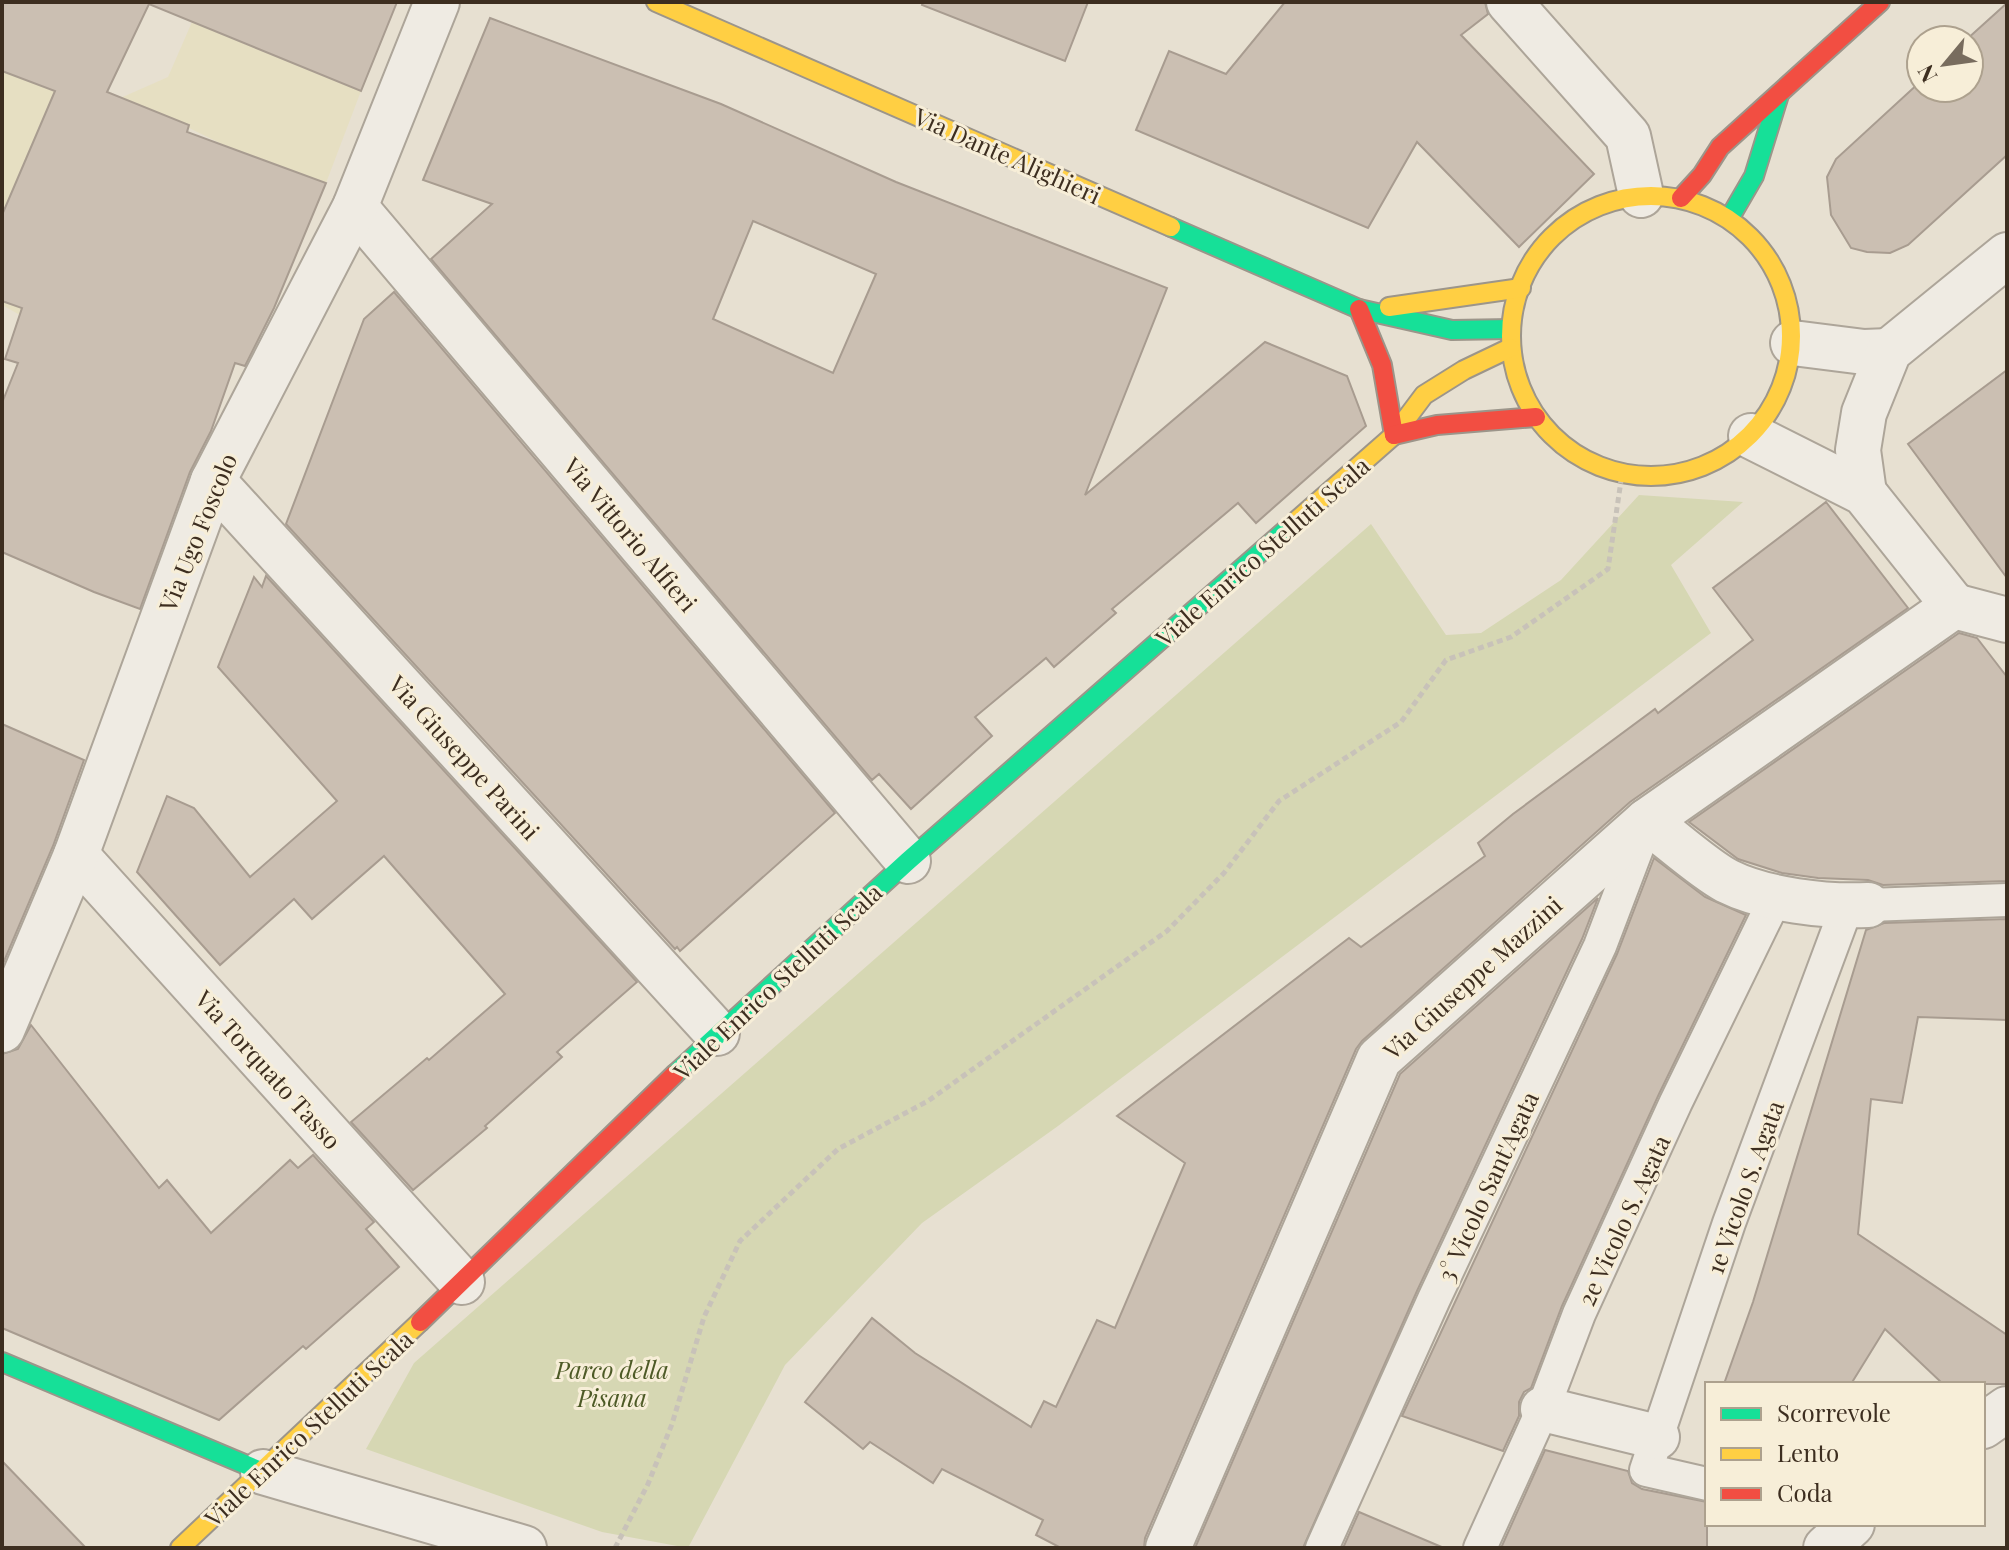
<svg xmlns="http://www.w3.org/2000/svg" width="2009" height="1550" viewBox="0 0 2009 1550" font-family="'Playfair Display',serif">
	<style>
		.farmland { fill: #e6dfc2 }
		.green { fill: #d6d7b3 }
		.building { fill: #cbbfb2; stroke: #a89c90; stroke-width: 2; fill-rule: evenodd }
		.lines { fill: none; stroke-linecap: round; stroke-linejoin: round }
		.lane-casing { stroke: #ada599; stroke-width: 36 }
		.street-casing { stroke: #ada599; stroke-width: 48 }
		.fast-casing { stroke: #9c958a; stroke-width: 22 }
		.slow-casing { stroke: #9c958a; stroke-width: 22 }
		.jam-casing { stroke: #9c958a; stroke-width: 22 }
		.path { stroke: #c8c2b9; stroke-width: 5; stroke-dasharray: 6 4; stroke-linecap: butt }
		.lane { stroke: #efebe3; stroke-width: 32 }
		.street { stroke: #efebe3; stroke-width: 44 }
		.fast { stroke: #16e098; stroke-width: 18 }
		.slow { stroke: #ffcf43; stroke-width: 18 }
		.jam { stroke: #f24e42; stroke-width: 18 }
		.labels { text-anchor: middle; dominant-baseline: central; stroke-width: 6; stroke-linejoin: round; paint-order: stroke }
		.street-label { font-size: 24px; fill: #3d2e20; stroke: #f7eed8 }
		.park-label { font-size: 24px; font-style: italic; fill: #4d5a26; stroke: #f7eed8 }
	</style>
	<rect width="100%" height="100%" fill="#e7e0d1"/>
	<path class="farmland" d="M192,22l169,69 -35,92 -98,-36 -43,-21 -165,189 -18,-10v-234l98,36 68,-30z"/>
	<path class="green" d="M1639,495l104,7 -72,63 40,68 -653,493 -136,97 -137,142 -97,183 -86,-16 -236,-83 48,-86 957,-839 75,111 35,-2 80,-53z"/>
	<g class="building">
		<path d="M2,2h395l-36,89 -212,-87 -42,88 82,33 -2,7 139,51 -52,125 -29,58 -10,-3 -24,68 -21,41 -50,137 -46,-17 -92,-40v-149l16,-40 -13,-4 17,-51 -20,-7v-86l53,-124 -53,-20z"/>
		<path d="M923,2h165l-23,59 -143,-56z"/>
		<path d="M1285,2h200l3,12 -27,21 133,139 -75,73 -102,-105 -49,86 -232,-98 33,-79 57,23z"/>
		<path d="M2007,3v152l-99,90 -18,8 -23,-1 -16,-4 -20,-33 -4,-38 9,-18 85,-78v7h48v-48h-3z"/>
		<path d="M490,18l231,86 175,78 271,106 -82,207 180,-153 82,34 19,50 -110,97 -18,-20 -126,106 4,4 -62,54 -8,-9 -71,59 17,19 -81,73 -32,-35 -7,6 -441,-521 61,-55 -69,-24zM753,221l123,53 -43,99 -120,-54z"/>
		<path d="M394,292l441,521 -155,138 -3,-4 -2,2 -389,-425 78,-205z"/>
		<path d="M2007,370v208l-99,-134z"/>
		<path d="M1826,502l82,106 -278,194 -268,239 -6,8 -211,489 -1,10h-83l-25,-13 7,-15 -101,-51 -9,14 -63,-41 -7,7 -58,-47 67,-84 43,35 116,74 13,-26 12,6 41,-87 18,8 70,-165 -68,-47 232,-178 12,9 124,-91 -7,-13 35,-29 142,-105 3,4 95,-73 -40,-52z"/>
		<path d="M266,576l371,406 -80,70 5,5 -77,69 2,2 -74,62 -62,-68 76,-64 2,2 76,-66 -121,-138 -72,63 -18,-20 -74,66 -83,-93 30,-76 27,12 56,69 87,-76 -119,-134 36,-90 8,10z"/>
		<path d="M1959,633l18,5 30,39v204l-124,4 -15,-5 -50,-2 -36,-5 -44,-14 -49,-37z"/>
		<path d="M2,724l82,36 -31,86 -51,120z"/>
		<path d="M1654,858l51,39 41,18 -87,179 -97,212 -31,82 -7,4 -5,10v14l-16,35 -101,-35 215,-462z"/>
		<path d="M1598,898l-16,41 -165,352 -114,257h-108l205,-474z"/>
		<path d="M2007,919v101l-89,-3 -16,86 -31,-4 -13,135 149,101v49h-64l-58,-55 -34,55h-127l29,-82 113,-372 18,-7z"/>
		<path d="M31,1025l128,163 8,-8 44,53 79,-73 8,8 15,-13 61,67 -8,7 33,38 -93,82 -3,-3 -84,74 -217,-92v-274l16,-5z"/>
		<path d="M1545,1450l83,21 4,12 10,6 65,13v46h-206z"/>
		<path d="M2,1461l84,87h-84z"/>
		<path d="M1359,1512l85,36h-101z"/>
	</g>
	<g class="lines">
		<g class="lane-casing">
			<g id="lane">
				<path d="M1868,905l139,-5"/>
				<path d="M1707,1484l-61,-14 83,-247 118,-317"/>
				<path d="M1322,1548l112,-249 166,-353 46,-121"/>
				<path d="M1480,1548l63,-139 36,-95 97,-212 100,-205"/>
			</g>
		</g>
		<g class="street-casing">
			<g id="street">
				<path d="M1509,2l119,134 13,59"/>
				<path d="M355,207l553,654"/>
				<path d="M1793,343l71,9 25,-1"/>
				<path d="M1751,436l113,57 90,113"/>
				<path d="M213,481l504,552"/>
				<path d="M1864,493l-6,-43 6,-37 25,-62 118,-96"/>
				<path d="M1954,606l53,14"/>
				<path d="M1647,821c23,17 57,48 80,60 38,19 99,26 141,24"/>
				<path d="M76,855l386,427"/>
				<path d="M2,1030l74,-175 137,-374 142,-274 82,-205"/>
				<path d="M1543,1409l114,28"/>
				<path d="M1983,1426l24,-17"/>
				<path d="M263,1472l261,76"/>
				<path d="M1168,1548l211,-489 268,-238 307,-215"/>
				<path d="M1826,1548l26,-24"/>
			</g>
		</g>
		<g class="fast-casing">
			<g id="fast">
				<path d="M1729,219l25,-43 25,-81"/>
				<path d="M1171,227l188,82 93,21 59,-1"/>
				<path d="M675,1074l233,-213 387,-339"/>
				<path d="M2,1362l261,110"/>
			</g>
		</g>
		<g class="slow-casing">
			<g id="slow">
				<path d="M656,2l515,225"/>
				<circle cx="1651" cy="336" r="140"/>
				<path d="M1389,307l132,-19"/>
				<path d="M1295,522l99,-87 30,-40 40,-25 46,-22"/>
				<path d="M180,1548l240,-226"/>
			</g>
		</g>
		<g class="jam-casing">
			<g id="jam">
				<path d="M1681,198l21,-23 18,-28 160,-145"/>
				<path d="M1359,309l23,56 12,70"/>
				<path d="M1394,435l43,-10 99,-8"/>
				<path d="M420,1322l255,-248"/>
			</g>
		</g>
		<path class="path" d="M615,1548l33,-64 24,-60 32,-107 36,-76 98,-92 90,-48 239,-170 57,-58 55,-72 122,-79 45,-62 65,-23 97,-68 14,-95"/>
		<use href="#lane" class="lane"/>
		<use href="#street" class="street"/>
		<use href="#fast" class="fast"/>
		<use href="#slow" class="slow"/>
		<use href="#jam" class="jam"/>
	</g>
	<g class="labels">
		<g class="street-label">
			<text transform="translate(1008 155) rotate(24)">Via Dante Alighieri</text>
			<text transform="translate(197 532) rotate(-68)">Via Ugo Foscolo</text>
			<text transform="translate(631 534) rotate(50)">Via Vittorio Alfieri</text>
			<text transform="translate(1262 551) rotate(-41)">Viale Enrico Stelluti Scala</text>
			<text transform="translate(465 757) rotate(48)">Via Giuseppe Parini</text>
			<text transform="translate(1472 977) rotate(-42)">Via Giuseppe Mazzini</text>
			<text transform="translate(777 981) rotate(-43)">Viale Enrico Stelluti Scala</text>
			<text transform="translate(269 1069) rotate(48)">Via Torquato Tasso</text>
			<text transform="translate(1487 1186) rotate(-65)">3° Vicolo Sant'Agata</text>
			<text transform="translate(1744 1187) rotate(-70)">1e Vicolo S. Agata</text>
			<text transform="translate(1623 1220) rotate(-65)">2e Vicolo S. Agata</text>
			<text transform="translate(308 1428) rotate(-43)">Viale Enrico Stelluti Scala</text>
		</g>
		<g class="park-label">
			<text x="612" y="1369">Parco della<tspan x="612" dy="28">Pisana</tspan></text>
		</g>
	</g>
	<rect width="2009" height="1550" fill="none" stroke="#3d2e20" stroke-width="8"/>
	<rect x="1705" y="1382" width="280" height="144" fill="#f7eed8" stroke="#ada18e" stroke-width="2"/>
	<rect x="1721" y="1408" width="40" height="12" fill="#16e098" stroke="#ada18e" stroke-width="2"/>
	<text x="1777" y="1422" font-size="24" fill="#3d2e20">Scorrevole</text>
	<rect x="1721" y="1448" width="40" height="12" fill="#ffcf43" stroke="#ada18e" stroke-width="2"/>
	<text x="1777" y="1462" font-size="24" fill="#3d2e20">Lento</text>
	<rect x="1721" y="1488" width="40" height="12" fill="#f24e42" stroke="#ada18e" stroke-width="2"/>
	<text x="1777" y="1502" font-size="24" fill="#3d2e20">Coda</text>
	<g transform="translate(1945 64) rotate(241)"><circle r="38" fill="#f7eed8" stroke="#ada18e" stroke-width="2"/>
	<path d="M0-6L14 30L0 20L-14 30Z" fill="#786c5e"/>
	<text y="-12" font-size="22" font-weight="bold" text-anchor="middle" fill="#3d2e20">N</text>
	</g>
</svg>
